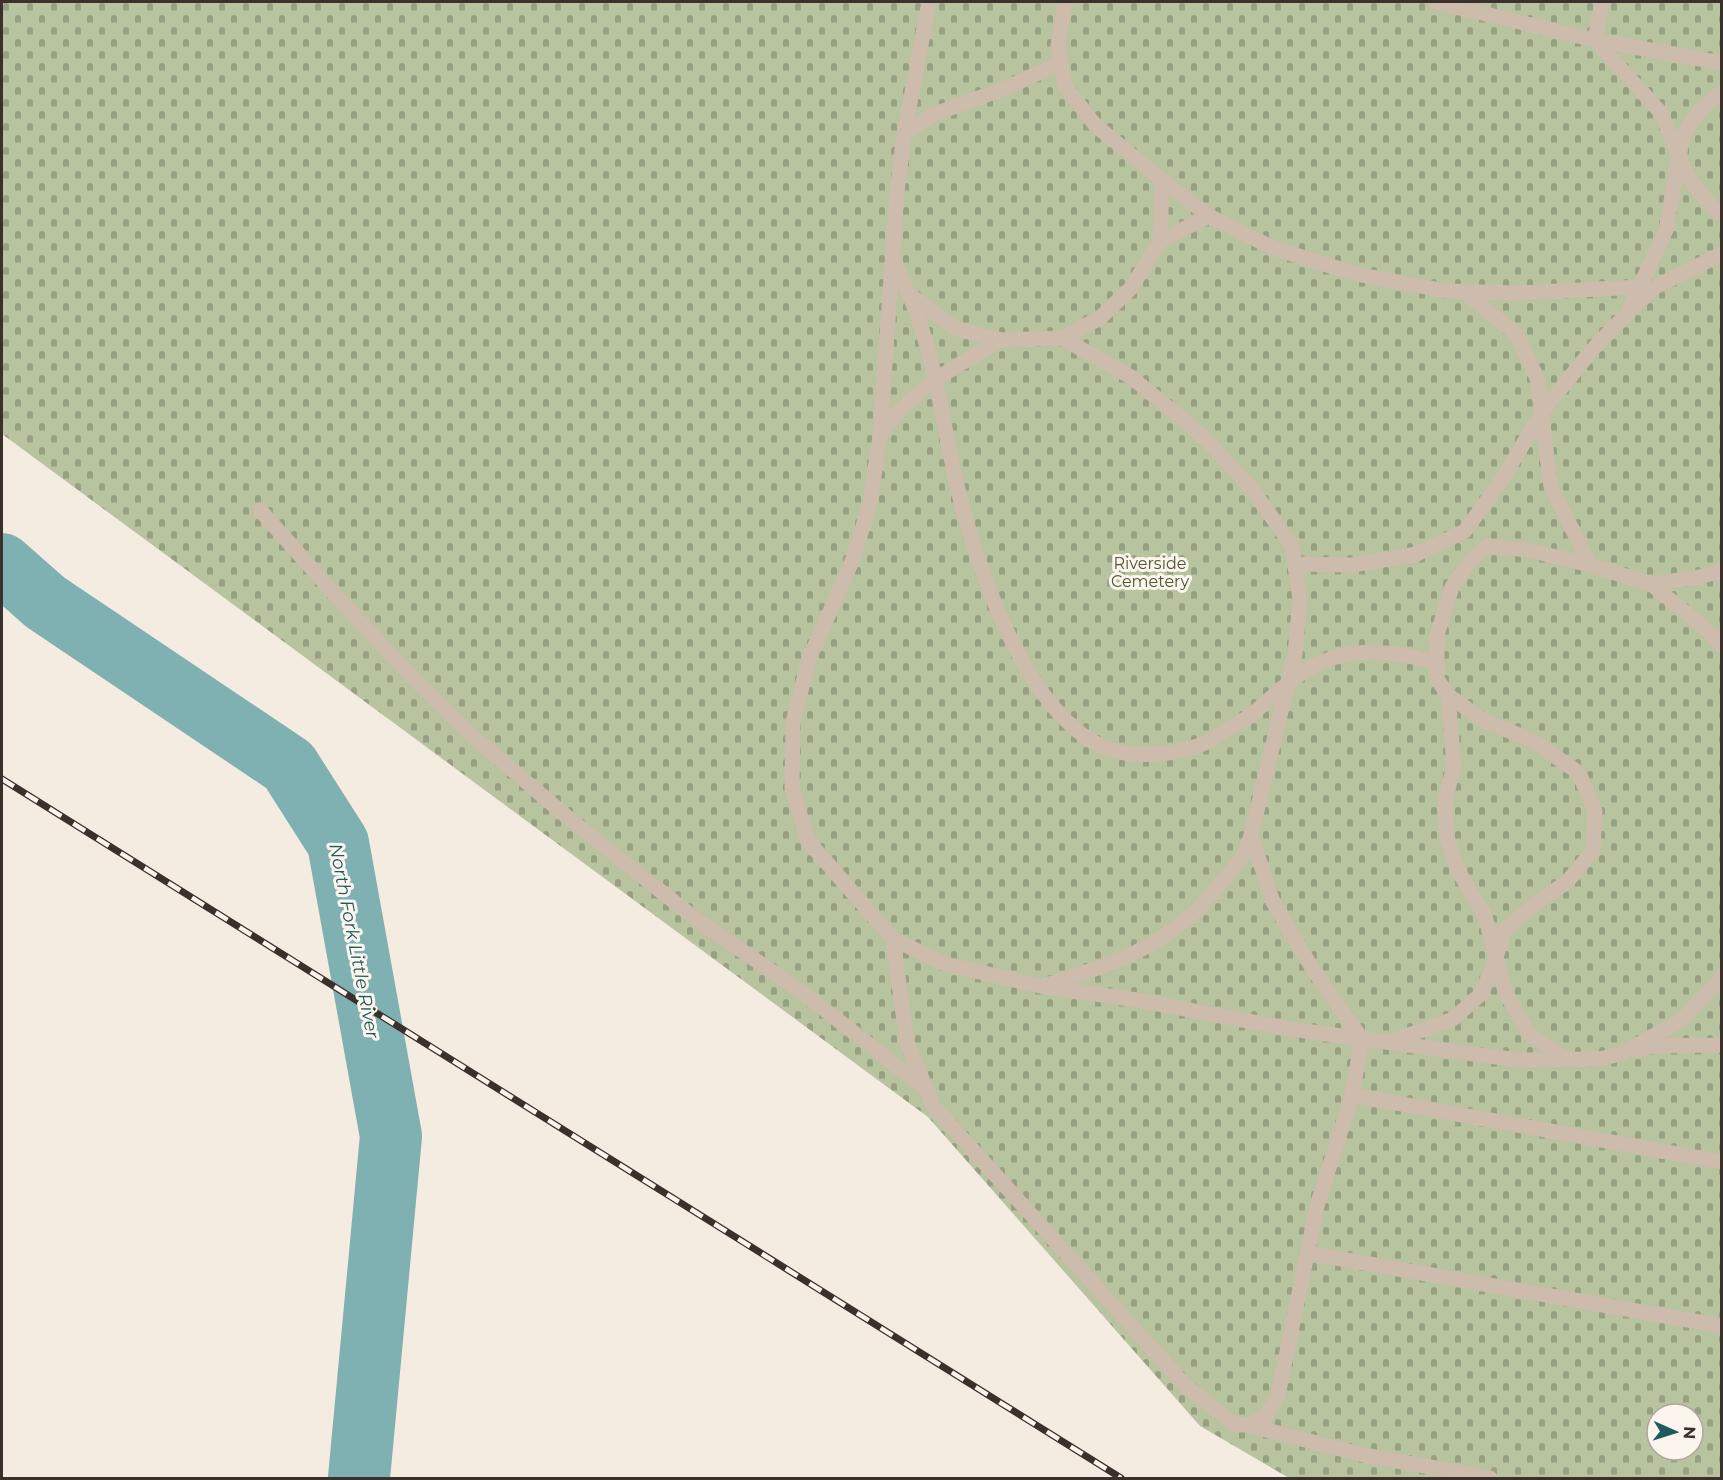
<svg xmlns="http://www.w3.org/2000/svg" width="1723" height="1480" viewBox="0 0 1723 1480" font-family="Montserrat,sans-serif">
	<style>
		.cemetery { fill: url(#cemetery-stones); fill-rule: evenodd }
		.lines { fill: none; stroke-linecap: round; stroke-linejoin: round }
		.river { stroke: #7fb0b2; stroke-width: 62 }
		.minor { stroke: #cdbbac; stroke-width: 15 }
		.rail-casing { stroke: #3b302b; stroke-width: 7 }
		.rail { stroke: #fbf5ee; stroke-width: 4.5; stroke-dasharray: 14; stroke-linecap: butt }
		.labels { text-anchor: middle; dominant-baseline: central; stroke-width: 6; stroke-linejoin: round; paint-order: stroke }
		.park-label { font-size: 16px; fill: #4a5a2e; stroke: #fbf5ee }
		.water-label { font-size: 18px; font-style: italic; fill: #1f5a5e; stroke: #fbf5ee }
	</style>
	<defs>
		<pattern id="cemetery-stones" width="16" height="16" patternUnits="userSpaceOnUse" patternTransform="scale(1.5)"><rect width="16" height="16" fill="#b8c4a0"/><path d="M2 7V4a2 2 0 0 1 4 0v3zM10 15v-3a2 2 0 0 1 4 0v3z" fill="#97a083"/></pattern>
	</defs>
	<rect width="100%" height="100%" fill="#f4ebe1"/>
	<path class="cemetery" d="M2,2h1719v1476h-432l-89,-52 -272,-309 -926,-683zM1657,1414h36v36h-36z"/>
	<g class="lines">
		<path class="river" d="M2,564l43,38 244,164 49,77 53,293 -32,342"/>
		<g class="minor">
			<path d="M929,2l-25,133 -7,57 -17,243 -10,68 -17,56 -44,100 -16,63 -1,66 16,53 85,98 14,104 27,64 251,278 50,40h12l117,30 126,23"/>
			<path d="M1065,2l-7,44 7,40 30,39 67,55 -2,61"/>
			<path d="M1435,2l160,38 127,23"/>
			<path d="M1722,93c-18,9 -42,39 -42,60 0,18 28,52 42,62"/>
			<path d="M904,135l28,-20 71,-26 58,-26"/>
			<path d="M1162,180l47,36 64,32 83,26 90,17 71,2 123,-6"/>
			<path d="M893,258l16,36 47,35 46,11 60,-2 69,39 74,61 47,51 40,57 8,53 -5,55 -44,181 22,67 39,66 50,71 -10,56 -35,111 -39,189 -12,22 -19,8"/>
			<path d="M1463,291l54,44 20,43 14,109 39,78 61,19 49,-7 22,-7"/>
			<path d="M909,294c30,71 34,142 54,215 20,73 68,212 146,240 25,9 60,6 85,-2 13,-3 25,-13 36,-19 22,-11 39,-29 57,-44 50,-41 91,-35 150,-22"/>
			<path d="M1635,306l20,-19 67,-33"/>
			<path d="M1062,338l38,-20 31,-30 29,-47 49,-25"/>
			<path d="M880,435c31,-45 75,-69 122,-95"/>
			<path d="M260,510l85,96 74,78 58,56 89,76 131,104 105,72 125,98"/>
			<path d="M1295,564l57,1 65,-11 48,-23 38,-53 39,-66 50,-62 35,-36 39,-84 13,-75 -18,-42 -66,-73 7,-38"/>
			<path d="M1651,584l56,46 15,16"/>
			<path d="M1448,695l33,24 54,23 44,31 16,38 -2,40 -26,31 -32,22 -31,28 -8,25 10,37 24,41 37,24"/>
			<path d="M893,939l52,25 95,22 97,14 153,29 228,31 81,-1 22,-5 62,-35 39,-42"/>
			<path d="M1046,985c75,-24 125,-39 176,-103 13,-15 24,-27 29,-47"/>
			<path d="M1392,1041l61,-22 29,-26 14,-36 -11,-41 -26,-44 -12,-33 -2,-38 9,-35 -6,-71 -11,-16v-44l15,-48 17,-25 18,-16 41,4 62,15"/>
			<path d="M1638,1050l14,-4 70,-1"/>
			<path d="M1352,1095l370,67"/>
			<path d="M1307,1253l415,73"/>
		</g>
		<g class="rail-casing">
			<path id="rail" d="M2,779l1119,699"/>
		</g>
		<use href="#rail" class="rail"/>
	</g>
	<g class="labels">
		<g class="park-label">
			<text x="1150" y="563">Riverside<tspan x="1150" dy="18">Cemetery</tspan></text>
		</g>
		<g class="water-label">
			<text transform="translate(354 941) rotate(79)">North Fork Little River</text>
		</g>
	</g>
	<rect width="1723" height="1480" fill="none" stroke="#3b302b" stroke-width="6"/>
	<g transform="translate(1675 1432) rotate(93)"><circle r="28" fill="#fbf5ee" stroke="#aea6a0" stroke-width="1.5"/>
	<path d="M0-4.5L10 22L0 15L-10 22Z" fill="#1f5a5e"/>
	<text y="-9" font-size="16" font-weight="bold" text-anchor="middle" fill="#3b302b">N</text>
	</g>
</svg>
